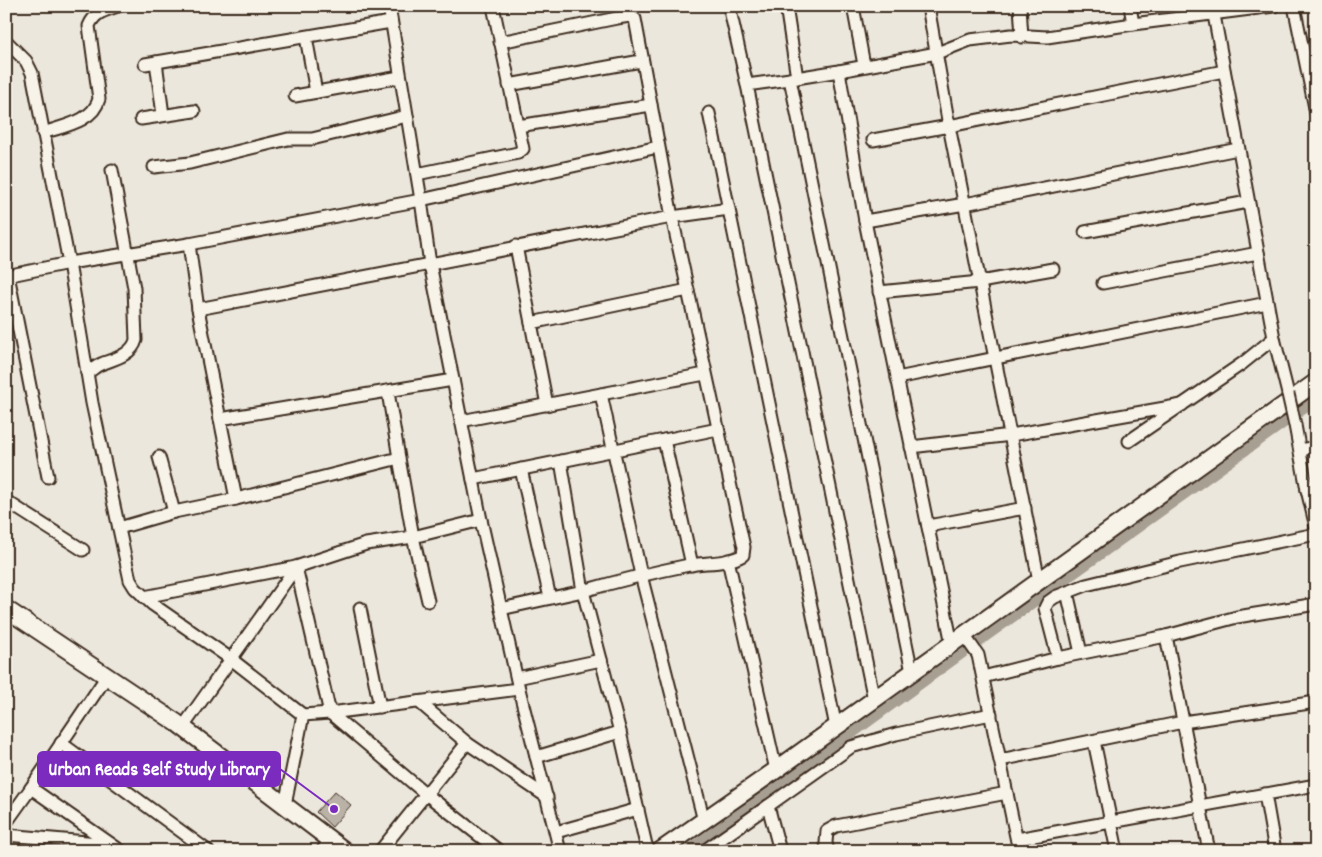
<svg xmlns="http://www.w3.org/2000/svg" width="1322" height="857" viewBox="0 0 1322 857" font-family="Dekko,sans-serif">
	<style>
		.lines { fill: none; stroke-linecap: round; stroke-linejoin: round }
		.canal { stroke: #a89f93; stroke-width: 12 }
		.building { fill: #bab2a7; stroke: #3b2a1e }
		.street-casing { stroke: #3b2a1e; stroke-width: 15 }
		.secondary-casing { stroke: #3b2a1e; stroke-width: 20 }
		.street { stroke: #f7f3e8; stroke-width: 11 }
		.secondary { stroke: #f7f3e8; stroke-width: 16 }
		.street-bridge-casing { stroke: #3b2a1e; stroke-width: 15; stroke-linecap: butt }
		.street-bridge { stroke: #f7f3e8; stroke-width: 11 }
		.leader { fill: none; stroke: #7b2cbf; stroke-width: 2 }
		.callout-dot { fill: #7b2cbf; stroke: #f7f3e8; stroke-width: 2 }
		.callout { fill: #7b2cbf; stroke: #7b2cbf; stroke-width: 2 }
		.callout-label { font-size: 19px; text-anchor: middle; font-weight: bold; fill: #fff }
	</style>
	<rect width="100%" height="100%" fill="#ece7dc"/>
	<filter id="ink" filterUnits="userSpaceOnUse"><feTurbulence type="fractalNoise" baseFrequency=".02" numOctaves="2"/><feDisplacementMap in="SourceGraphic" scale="10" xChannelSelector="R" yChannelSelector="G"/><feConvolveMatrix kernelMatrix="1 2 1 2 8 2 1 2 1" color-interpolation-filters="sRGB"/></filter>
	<g filter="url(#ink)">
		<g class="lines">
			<path class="canal" d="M689,851l289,-210 338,-242"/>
		</g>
		<path class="building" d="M335,791l16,14 -19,22 -16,-15z"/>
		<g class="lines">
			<g class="street-casing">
				<g id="street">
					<path d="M389,6l32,194 9,64 51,256"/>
					<path d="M729,6l18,79"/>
					<path d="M786,6l11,72"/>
					<path d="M853,6l11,59"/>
					<path d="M928,6l21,120 90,455"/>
					<path d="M1020,6l2,31"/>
					<path d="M1130,6l3,18"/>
					<path d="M1294,6l22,107"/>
					<path d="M1214,15l60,323 14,56"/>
					<path d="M306,37l10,55"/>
					<path d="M6,41l20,20 6,12 37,190 23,140 38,177 5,8 17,16 79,55 72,56"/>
					<path d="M500,42l117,-24 13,-2 5,3 37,198 72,330 -1,8c-15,9 -37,7 -54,10 -35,7 -71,16 -106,26l37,141 26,113 4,6"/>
					<path d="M156,62l7,53"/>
					<path d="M145,64l246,-42"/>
					<path d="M839,71l98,-18 33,-13 41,-5 36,2 86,-13 141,-18"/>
					<path d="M790,79l-43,6 127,615"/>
					<path d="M509,85l132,-24"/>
					<path d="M295,96l105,-19"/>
					<path d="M709,113l127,614"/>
					<path d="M141,119l53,-8"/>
					<path d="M518,126l133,-21"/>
					<path d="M43,133c20,-7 50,-11 56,-34l-10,-73c5,-13 16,-16 29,-20"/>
					<path d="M873,140l76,-14 275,-55"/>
					<path d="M154,167l36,-4 98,-24h24l95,-23"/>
					<path d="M417,174l101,-21 5,-4 -30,-143"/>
					<path d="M865,221l100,-17 273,-55"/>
					<path d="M1085,232l163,-30"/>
					<path d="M189,244l9,65 38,190"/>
					<path d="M516,246l31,159"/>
					<path d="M8,275l40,202"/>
					<path d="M6,276l63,-13 120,-19 232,-44 237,-53"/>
					<path d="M1103,283l155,-30"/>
					<path d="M879,292l101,-10 73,-13"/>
					<path d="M198,309l474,-92 57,-8"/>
					<path d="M531,323l157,-33"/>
					<path d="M87,373c5,-3 9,-7 14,-9 13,-5 31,-9 35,-24l-2,-52 -22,-118"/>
					<path d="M897,378l370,-75"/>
					<path d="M388,392l11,66"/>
					<path d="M601,394l40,181 63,246"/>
					<path d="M220,419l233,-39"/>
					<path d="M461,421l244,-47"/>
					<path d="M1295,425l12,65 9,-1"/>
					<path d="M664,440l28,125"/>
					<path d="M1129,441l114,-78 31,-25"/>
					<path d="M911,447l100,-12 171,-30"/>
					<path d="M1300,450l16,-3"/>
					<path d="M159,457l15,55"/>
					<path d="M521,469l29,129"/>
					<path d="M473,479l245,-50"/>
					<path d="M1307,490l9,37"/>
					<path d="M6,501l77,49"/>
					<path d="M928,526l97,-18"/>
					<path d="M119,528l55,-16 62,-13 163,-41 14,79 15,64"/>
					<path d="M728,560l48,210"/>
					<path d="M1067,592l14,61"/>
					<path d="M144,597l152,-30 34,146 96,81 73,57"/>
					<path d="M360,608l20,99"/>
					<path d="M501,609l82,-18 -22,-130"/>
					<path d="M964,635l14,20 41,196"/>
					<path d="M1166,636l43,215"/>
					<path d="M1058,658l-13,-50 3,-6 7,-5 31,-12 94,-23 136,-28"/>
					<path d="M912,672l-122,-593 49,-8 26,150 87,423"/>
					<path d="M983,677l75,-19 108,-22 71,-19 79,-13"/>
					<path d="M517,678l84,-18"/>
					<path d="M419,702l48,41"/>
					<path d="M183,727l113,-160 70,-23 47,-7 68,-17 38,169 41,162"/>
					<path d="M1094,741l23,110"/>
					<path d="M61,743l147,108"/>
					<path d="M536,757l84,-25"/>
					<path d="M1000,760l183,-38 133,-20"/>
					<path d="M31,788l76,-112"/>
					<path d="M1265,794l10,57"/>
					<path d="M285,805l18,-90 27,-2 189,-24"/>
					<path d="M6,823l25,-35 90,63"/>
					<path d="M556,832l82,-23"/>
					<path d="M6,835l104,9"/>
					<path d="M1017,839l299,-54"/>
					<path d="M322,851l8,-11"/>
					<path d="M380,851l87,-108 80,54"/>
					<path d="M704,851l64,-45"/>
					<path d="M780,851l-12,-45 83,-59 45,-13 95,-20"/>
					<path d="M828,851l-2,-8 1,-12 9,-5 171,-33"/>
				</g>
			</g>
			<g class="secondary-casing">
				<g id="secondary">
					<path d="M6,609l171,114 168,128"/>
					<path d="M660,851l116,-81 540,-388"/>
				</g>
			</g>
			<use href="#street" class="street"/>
			<use href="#secondary" class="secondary"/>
			<g class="street-bridge-casing">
				<path id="street-bridge" d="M1288,394l7,31"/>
			</g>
			<use href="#street-bridge" class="street-bridge"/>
		</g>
	</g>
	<path class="leader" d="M334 809L280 769"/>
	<circle class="callout-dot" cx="334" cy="809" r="5"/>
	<rect class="callout" x="38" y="752" width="242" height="34" rx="5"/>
	<g class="callout-label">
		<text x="159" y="775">Urban Reads Self Study Library</text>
	</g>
	<rect width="1322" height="857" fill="none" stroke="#f7f3e8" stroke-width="25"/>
	<rect x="12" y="12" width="1297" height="832" fill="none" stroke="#3b2a1e" stroke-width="2" filter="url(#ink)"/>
</svg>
